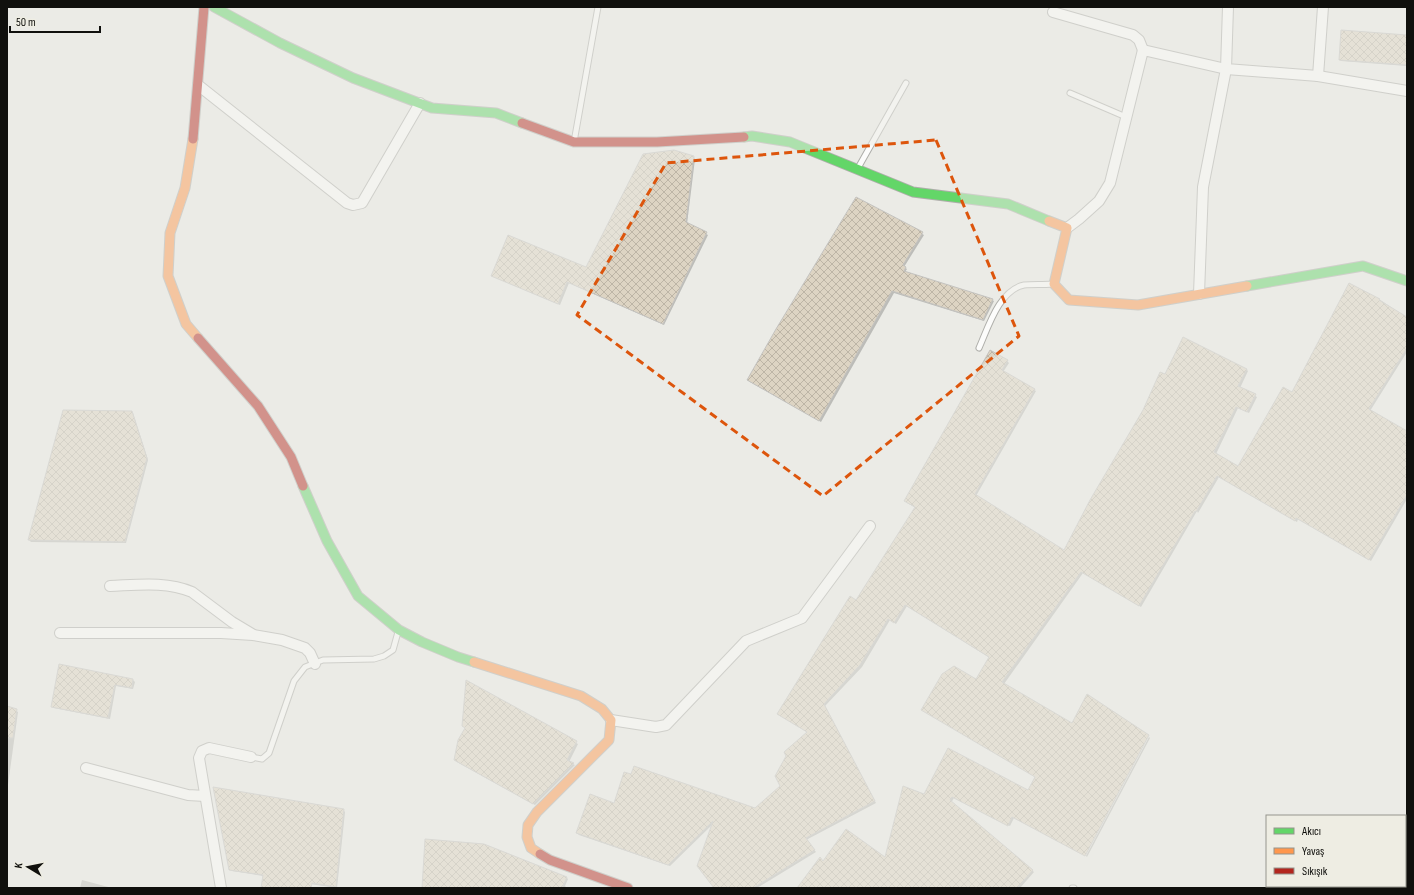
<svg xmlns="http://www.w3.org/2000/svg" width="1414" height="895" viewBox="0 0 1414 895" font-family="'Sofia Sans Condensed',sans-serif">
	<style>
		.shadow { fill: #0003 }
		.building { fill: url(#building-cross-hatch); stroke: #c4c3c0 }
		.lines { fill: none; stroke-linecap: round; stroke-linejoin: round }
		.lane-casing { stroke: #aeaeaa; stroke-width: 7 }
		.street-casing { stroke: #aeaeaa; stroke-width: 12 }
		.fast-casing { stroke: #aeaeaa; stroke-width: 11 }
		.slow-casing { stroke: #aeaeaa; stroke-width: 11 }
		.jam-casing { stroke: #aeaeaa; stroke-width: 11 }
		.lane { stroke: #fcfcfb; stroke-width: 5 }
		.street { stroke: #fcfcfb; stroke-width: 10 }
		.fast { stroke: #63d668; stroke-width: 9 }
		.slow { stroke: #ff974d; stroke-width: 9 }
		.jam { stroke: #b3261e; stroke-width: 9 }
		.marked { fill: none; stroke: #dd550c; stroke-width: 3; stroke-dasharray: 8 5; stroke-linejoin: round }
	</style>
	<defs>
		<pattern id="building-cross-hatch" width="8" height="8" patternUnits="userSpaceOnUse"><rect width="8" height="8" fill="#ddd4c3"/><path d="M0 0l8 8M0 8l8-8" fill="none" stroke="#bdb5a6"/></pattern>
	</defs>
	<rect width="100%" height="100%" fill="#ebebe6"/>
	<g class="shadow">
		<path d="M1407,36v30l-66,-5 -1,-1z"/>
		<path d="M694,157l1,2 -8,65 21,11 -44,90 -95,-42 -9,22 -68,-29 94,-8z"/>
		<path d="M857,198l67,37 -20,32 3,2 -2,3 87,28 2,1 -10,20 -90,-28 -73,129 -71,-40z"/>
		<path d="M1379,299l28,19v34l-37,59 37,21v67l-36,62 -73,-42 -1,3 -78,-45 -21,36 -1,-2 -56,96 -58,-34 -79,111 68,40 76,12 -134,82 -4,8 -56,-28 -3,5 83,69 -14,16h-221l24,-26 63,-3 38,-64 105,-4 7,-14 -60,-97 14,-22 -83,-52 -11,18 -6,-4 -28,47 -37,39 51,97 -70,37 10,12 -59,36h-42l-2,-64 -43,42 -91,-31 -2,-2 37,-29 141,5 27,-23 26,-54 48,-131 60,-93 -9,-5 100,-142 2,2 -6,9 33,19 -60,105 88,55 101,-175 81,-7 2,2 -8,17 17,9 -8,16 -11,-5 -22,46 23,13 53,-74z"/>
		<path d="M63,411l68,1 2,1 15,47 -22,83 -95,-1 -2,-2z"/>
		<path d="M60,665l73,15 2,2 -2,7 -17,-3 -6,33 -56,-11 -2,-2z"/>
		<path d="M467,682l111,62 -9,18 6,3 -40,40 -78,-43 9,-34z"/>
		<path d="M7,707l11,5 -11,80z"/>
		<path d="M1149,737l1,1 -63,119 -1,-1z"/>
		<path d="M343,810l2,2 -8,76 -27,-4v4h-48l1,-12 -31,-5 -2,-2z"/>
		<path d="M7,833l1,18h-1z"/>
		<path d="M484,845l83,33 1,1 -3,7 2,2h-144z"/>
		<path d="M82,880l30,8h-32z"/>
	</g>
	<g class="building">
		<path d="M1341,30l66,5v30l-68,-5z"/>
		<path d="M674,150l20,6 -8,66 21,10 -44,92 -96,-42 -9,22 -67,-28 17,-41 78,32 57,-113z"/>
		<path d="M856,197l67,35 -20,33 3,2 -2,4 89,28 -10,21 -91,-29 -73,130 -72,-41 29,-51z"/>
		<path d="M1349,283l31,16 -1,1 28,17v31l-38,61 38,22v64l-38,65 -73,-42 -1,3 -78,-45 -21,36 -1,-1 -56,95 -58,-34 -79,110 70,41 15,-29 62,41 -64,121 -73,-39 -4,9 -56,-29 -2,3 83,70 -16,18h-220l23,-31 3,4 23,-32 39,28 18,-71 21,8 24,-46 80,42 7,-13 -114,-67 21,-36 12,-8 22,13 13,-22 -84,-52 -11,18 -6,-4 -28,46 -36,39 51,97 -69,37 9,12 -62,38h-39l-17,-22 16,-45 -45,44 -92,-32 14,-39 24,9 10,-31 7,2 3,-8 121,42 25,-22 -5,-10 11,-20 -2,-4 23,-20 -30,-18 73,-118 6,4 59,-93 -11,-6 86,-151 18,10 -6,10 33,19 -60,105 89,56 26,-50 53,-90 17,-38 5,2 18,-37 64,32 -9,17 18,8 -9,18 -11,-5 -22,45 24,14 45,-79 9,5z"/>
		<path d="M63,410l69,1 15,47 -22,84 -97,-2z"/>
		<path d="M59,664l74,15 -1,9 -17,-3 -7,33 -57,-11z"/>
		<path d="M466,680l111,61 -10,19 7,3 -41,41 -79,-44 4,-20 7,-12 -3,-2z"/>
		<path d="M7,706l10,3 -4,29h-6z"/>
		<path d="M213,787l131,22 -8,78 -24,-4 -1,5h-50l2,-13 -34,-5z"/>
		<path d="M425,839l59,5 83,33 -5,11h-140z"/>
	</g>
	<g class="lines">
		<g class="lane-casing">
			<g id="lane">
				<path d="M1070,93l56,24"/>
				<path d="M574,142l24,-135"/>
				<path d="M858,168l48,-85"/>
				<path d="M979,348c9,-20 20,-58 45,-63 9,-1 19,0 28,-1"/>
				<path d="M251,757l11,2 7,-6 25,-72 11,-14 18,-7 51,-1 10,-3 9,-6 5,-18"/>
				<path d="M1072,888h2"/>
			</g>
		</g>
		<g class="street-casing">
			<g id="street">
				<path d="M1228,7l-2,62 92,7 89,15"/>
				<path d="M1053,12l80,23 6,5 4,10"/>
				<path d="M1318,76l5,-69"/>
				<path d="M198,85l149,118 6,2 9,-2 58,-100"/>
				<path d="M1067,228l12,-9 20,-18 11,-18 33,-133 83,19 -23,118 -4,107"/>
				<path d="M110,586c27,-1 56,-5 82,6l40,30 20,12"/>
				<path d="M60,633h161l32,2 29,5 23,8 5,5 5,11"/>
				<path d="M611,720l45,7 10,-2 80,-84 56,-23 68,-92"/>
				<path d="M86,768l102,27 17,1"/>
				<path d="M221,888l-22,-130 3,-7 7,-3 42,9"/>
			</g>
		</g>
		<g class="fast-casing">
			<g id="fast">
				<path d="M214,7l66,36 73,35 79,30 64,5 26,10"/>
				<path d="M744,137l8,-1 38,6 123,50 95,12 41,17"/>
				<path d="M1247,286l116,-20 44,15"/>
				<path d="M303,486l24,55 31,55 41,34 23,12 36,15 16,5"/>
			</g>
		</g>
		<g class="slow-casing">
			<g id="slow">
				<path d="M193,139l-8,49 -15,45 -2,43 18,48 12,14"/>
				<path d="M1049,221l18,7 -13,56 15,16 69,5 109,-19"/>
				<path d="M474,662l107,34 21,13 9,11 -2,20 -72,72 -9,13 -1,12 4,11 9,6"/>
			</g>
		</g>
		<g class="jam-casing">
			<g id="jam">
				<path d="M522,123l52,19h83l87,-5"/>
				<path d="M193,139l11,-132"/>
				<path d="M198,338l60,68 33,51 12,29"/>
				<path d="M540,854l10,6 78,28"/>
			</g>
		</g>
		<use href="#lane" class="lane"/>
		<use href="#street" class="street"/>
		<use href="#fast" class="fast"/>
		<use href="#slow" class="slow"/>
		<use href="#jam" class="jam"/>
	</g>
	<path d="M0 0H1414V895H0ZM936,140l83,196 -196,160 -246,-181 89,-152z" fill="#ebebe6" fill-opacity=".55" fill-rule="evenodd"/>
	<path class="marked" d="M936,140l83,196 -196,160 -246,-181 89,-152z"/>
	<rect width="1414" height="895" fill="none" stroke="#10100d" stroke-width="16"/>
	<rect x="1266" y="815" width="140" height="72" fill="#eeede3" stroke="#95958d"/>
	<rect x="1274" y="828" width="20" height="6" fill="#63d668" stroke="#95958d"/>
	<text x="1302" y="835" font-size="12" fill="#10100d">Akıcı</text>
	<rect x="1274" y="848" width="20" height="6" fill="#ff974d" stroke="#95958d"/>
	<text x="1302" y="855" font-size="12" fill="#10100d">Yavaş</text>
	<rect x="1274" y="868" width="20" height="6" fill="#b3261e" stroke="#95958d"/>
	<text x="1302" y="875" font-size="12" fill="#10100d">Sıkışık</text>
	<g transform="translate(28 867) rotate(280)" stroke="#eeede3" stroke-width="3" paint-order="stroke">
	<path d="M0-3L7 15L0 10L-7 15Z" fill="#10100d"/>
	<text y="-6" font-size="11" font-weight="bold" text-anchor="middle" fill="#10100d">K</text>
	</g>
	<path d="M10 26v6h90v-6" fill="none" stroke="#10100d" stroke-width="2"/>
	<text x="16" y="26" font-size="12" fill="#10100d" stroke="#eeede3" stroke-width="3" paint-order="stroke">50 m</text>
</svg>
